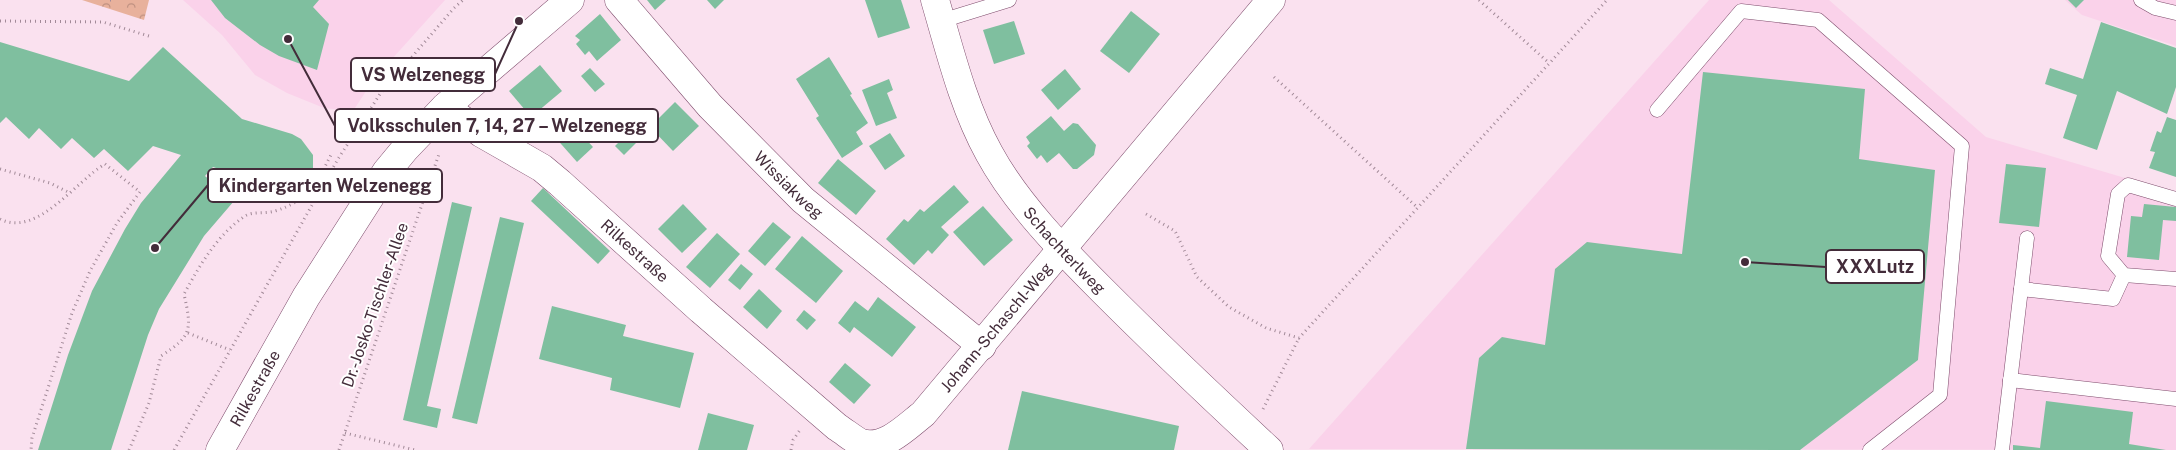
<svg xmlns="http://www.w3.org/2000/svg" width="2176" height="450" viewBox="0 0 2176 450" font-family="'Public Sans',sans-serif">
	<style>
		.built { fill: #fad2ea }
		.forest { fill: url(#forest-crowns) }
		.building { fill: #7fbf9f }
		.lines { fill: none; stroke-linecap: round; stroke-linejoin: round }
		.service-casing { stroke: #7e4c6c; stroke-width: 15 }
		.minor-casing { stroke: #7e4c6c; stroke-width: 29 }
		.tertiary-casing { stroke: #7e4c6c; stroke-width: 29 }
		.path { stroke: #a28a98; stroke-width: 3; stroke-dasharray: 1 4; stroke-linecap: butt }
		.service { stroke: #fff; stroke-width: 14 }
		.minor { stroke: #fff; stroke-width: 28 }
		.tertiary { stroke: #fff; stroke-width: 28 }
		.labels { text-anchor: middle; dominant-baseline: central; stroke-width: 4; stroke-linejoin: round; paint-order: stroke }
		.street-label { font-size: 16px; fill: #432c3a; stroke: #fff }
		.leader { fill: none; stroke: #432c3a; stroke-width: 2 }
		.callout-dot { fill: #432c3a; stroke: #fff; stroke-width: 2 }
		.callout { fill: #fff; stroke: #432c3a; stroke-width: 2 }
		.callout-label { font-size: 18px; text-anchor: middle; font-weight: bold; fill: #432c3a }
	</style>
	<defs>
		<pattern id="forest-crowns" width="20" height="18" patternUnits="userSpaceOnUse" patternTransform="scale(1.25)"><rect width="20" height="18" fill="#e8b19c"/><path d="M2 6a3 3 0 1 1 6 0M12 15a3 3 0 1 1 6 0" fill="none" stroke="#be9080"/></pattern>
	</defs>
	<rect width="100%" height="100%" fill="#fae1ef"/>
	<g class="built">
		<path d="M183,0h262l-71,79 -21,32 -29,-3 -37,-15 -32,-18 -33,-40z"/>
		<path d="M1709,0h120l157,137 190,56v257l-867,-1z"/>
		<path d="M2065,0h111v46l-94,-31z"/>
	</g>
	<path class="forest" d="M82,0h67l-5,20z"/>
	<g class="building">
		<path d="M211,0h108l-6,7 16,17 -12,46 -38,-14 -19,-11 -35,-27z"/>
		<path d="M647,0h19l-11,10z"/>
		<path d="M707,0h17l-9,9z"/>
		<path d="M865,0h36l9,28 -32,10z"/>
		<path d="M2068,0h16l-8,8z"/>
		<path d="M1131,11l29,23 -31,39 -29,-22z"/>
		<path d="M600,14l21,26 -24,21 -8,-10 -4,4 -9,-11 4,-4 -5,-4z"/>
		<path d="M1014,21l11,33 -31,10 -11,-34z"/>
		<path d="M2101,22l75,26v39l-9,27 -50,-23 -20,59 -34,-12 14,-43 -32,-11 5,-16 33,11z"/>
		<path d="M0,42l129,39 34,-34 79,72 50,15 9,5 12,16v18l-6,8 -8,5 -10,2h-12l-64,-21 -8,9 29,25 -30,35 -45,73 -11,26 -37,115h-73l30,-95 24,-64 33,-62 16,-26 40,-48 -28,-9 -25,25 -24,-22 -10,9 -22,-20 -11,11 -22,-21 -10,11 -23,-22 -6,6z"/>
		<path d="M829,57l23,37 -2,1 18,28 -12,9 7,12 -21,14 -26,-40 3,-2 -23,-37z"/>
		<path d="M540,65l22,26 -31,26 -22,-26z"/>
		<path d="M590,68l15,16 -10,8 -14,-16z"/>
		<path d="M1065,69l16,20 -23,21 -17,-20z"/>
		<path d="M1703,72l162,17 -6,70 76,11 -17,190 -118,90 -334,-1 13,-91 23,-21 43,8 10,-76 32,-27 95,12z"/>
		<path d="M889,79l4,11 -6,3 10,25 -21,8 -14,-36z"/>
		<path d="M675,102l24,24 -26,25 -23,-24z"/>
		<path d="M1051,116l13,15 9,-8 5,1 18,21 -2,10 -17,14h-4l-14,-16 -12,10 -6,-8 -4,4 -10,-13 3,-3 -4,-6z"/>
		<path d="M2167,117l9,3v57l-27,-9 6,-16 -5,-1 7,-20 4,2z"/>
		<path d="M570,122l23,25 -16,15 -23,-26z"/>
		<path d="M634,127l9,9 -19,19 -9,-9z"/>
		<path d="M890,133l15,23 -20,14 -16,-24z"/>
		<path d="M838,159l38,32 -20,24 -38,-32z"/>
		<path d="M2006,164l40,4 -7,59 -40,-4z"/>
		<path d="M954,185l15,17 -28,25 8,8 -17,19 -4,-4 -14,15 -28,-26 18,-20 4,3 12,-13 4,3z"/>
		<path d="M543,188l67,63 -12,13 -67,-63z"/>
		<path d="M452,202l20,5 -45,199 14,3 -4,19 -34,-8z"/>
		<path d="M683,204l24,25 -25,24 -24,-24z"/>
		<path d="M2144,204l32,3v14l-13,-1 -4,40 -32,-3 4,-41 11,1z"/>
		<path d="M983,206l30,34 -29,26 -31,-34z"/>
		<path d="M500,217l24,6 -47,201 -25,-6z"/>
		<path d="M773,222l18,15 -26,29 -17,-15z"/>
		<path d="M717,233l23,21 -30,34 -24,-21z"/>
		<path d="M802,236l41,35 -27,32 -41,-34z"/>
		<path d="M741,264l12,10 -13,16 -12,-10z"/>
		<path d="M759,289l23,22 -15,18 -24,-22z"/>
		<path d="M878,297l38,30 -24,30 -38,-30 -4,6 -12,-10 17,-22 13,10z"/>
		<path d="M552,306l74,19 -3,11 71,17 -14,55 -70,-18 2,-12 -73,-19z"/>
		<path d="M804,310l12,10 -9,10 -11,-10z"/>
		<path d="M845,363l26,22 -17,19 -25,-22z"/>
		<path d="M1022,391l157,35 -5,24h-166z"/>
		<path d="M2046,401l87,11 -4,32 37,6h-153v-5l27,3z"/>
		<path d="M708,413l46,12 -7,25h-49z"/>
	</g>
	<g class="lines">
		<g class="service-casing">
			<g id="service">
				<path d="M2141,0l14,8 21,5"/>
				<path d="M941,21l68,-21"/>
				<path d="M1657,110l84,-99 77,9 144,126 -22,249 -70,55"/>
				<path d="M2176,199l-48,-14 -10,9 -10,62 16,19 52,4"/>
				<path d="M2021,289l92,10 11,-24"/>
				<path d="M2010,380l166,19"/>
				<path d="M2002,450l25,-212"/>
			</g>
		</g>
		<g class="minor-casing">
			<g id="minor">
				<path id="s1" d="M619,0l91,106 93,94 179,146"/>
				<path id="s2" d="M445,107l36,26 61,35 18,15 141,127 136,117c8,5 16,12 24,16 24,7 45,-16 62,-29l348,-414"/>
				<path id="s3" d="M220,450l86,-153 80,-125 19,-23 40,-42 125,-107"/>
			</g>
		</g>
		<g class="tertiary-casing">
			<g id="tertiary">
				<path id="s4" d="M935,0c15,51 28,106 54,153 27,50 74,98 113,137 55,55 111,108 167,160"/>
			</g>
		</g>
		<g class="path">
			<path d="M110,0h2"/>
			<path d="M1479,0l70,63"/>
			<path d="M0,21l103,1 49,15"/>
			<path d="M1274,77l144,131"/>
			<path d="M0,169l50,14 20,10"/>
			<path d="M1146,214l29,17 22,46 32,30 37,21 33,10 308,-338"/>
			<path d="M0,219c37,19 76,-38 105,-55l35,28 -23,31 -27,48 -18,42 -40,125 -1,12"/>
			<path d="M188,333l42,17"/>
			<path d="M1263,409l36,-71"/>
			<path d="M345,433l70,17"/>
			<path d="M129,450l20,-47 12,-47c31,-20 31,-26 23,-62 16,-29 33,-59 61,-78 8,-5 21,-2 30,-5 33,-10 42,-29 57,-58"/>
			<path d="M174,450l164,-291 42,-65 74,-86 9,-8"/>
			<path d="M339,450l100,-296"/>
			<path d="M791,450l2,-10 7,-10"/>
		</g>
		<use href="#service" class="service"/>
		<use href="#minor" class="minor"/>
		<use href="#tertiary" class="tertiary"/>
	</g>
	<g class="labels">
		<g class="street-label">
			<text stroke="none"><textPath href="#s1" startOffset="251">Wissiakweg</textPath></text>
			<text stroke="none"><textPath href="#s4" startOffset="286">Schachterlweg</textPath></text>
			<text stroke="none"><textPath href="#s2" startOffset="239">Rilkestraße</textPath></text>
			<text transform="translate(375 305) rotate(-71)">Dr.-Josko-Tischler-Allee</text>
			<text stroke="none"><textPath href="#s2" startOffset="721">Johann-Schaschl-Weg</textPath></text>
			<text stroke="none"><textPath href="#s3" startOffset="71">Rilkestraße</textPath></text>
		</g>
	</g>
	<path class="leader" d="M519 21L495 74M288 39L335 126M155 248L208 185M1745 262L1826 267"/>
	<g class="callout-dot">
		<circle cx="519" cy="21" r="5"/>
		<circle cx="288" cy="39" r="5"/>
		<circle cx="155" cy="248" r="5"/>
		<circle cx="1745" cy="262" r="5"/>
	</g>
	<g class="callout">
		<rect x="351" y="58" width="144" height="33" rx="5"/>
		<rect x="335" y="109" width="323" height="33" rx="5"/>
		<rect x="208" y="169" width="234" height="33" rx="5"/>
		<rect x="1826" y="250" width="98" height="33" rx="5"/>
	</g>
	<g class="callout-label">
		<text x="423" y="81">VS Welzenegg</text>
		<text x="497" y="132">Volksschulen 7, 14, 27 – Welzenegg</text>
		<text x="325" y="192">Kindergarten Welzenegg</text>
		<text x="1875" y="273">XXXLutz</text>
	</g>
</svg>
